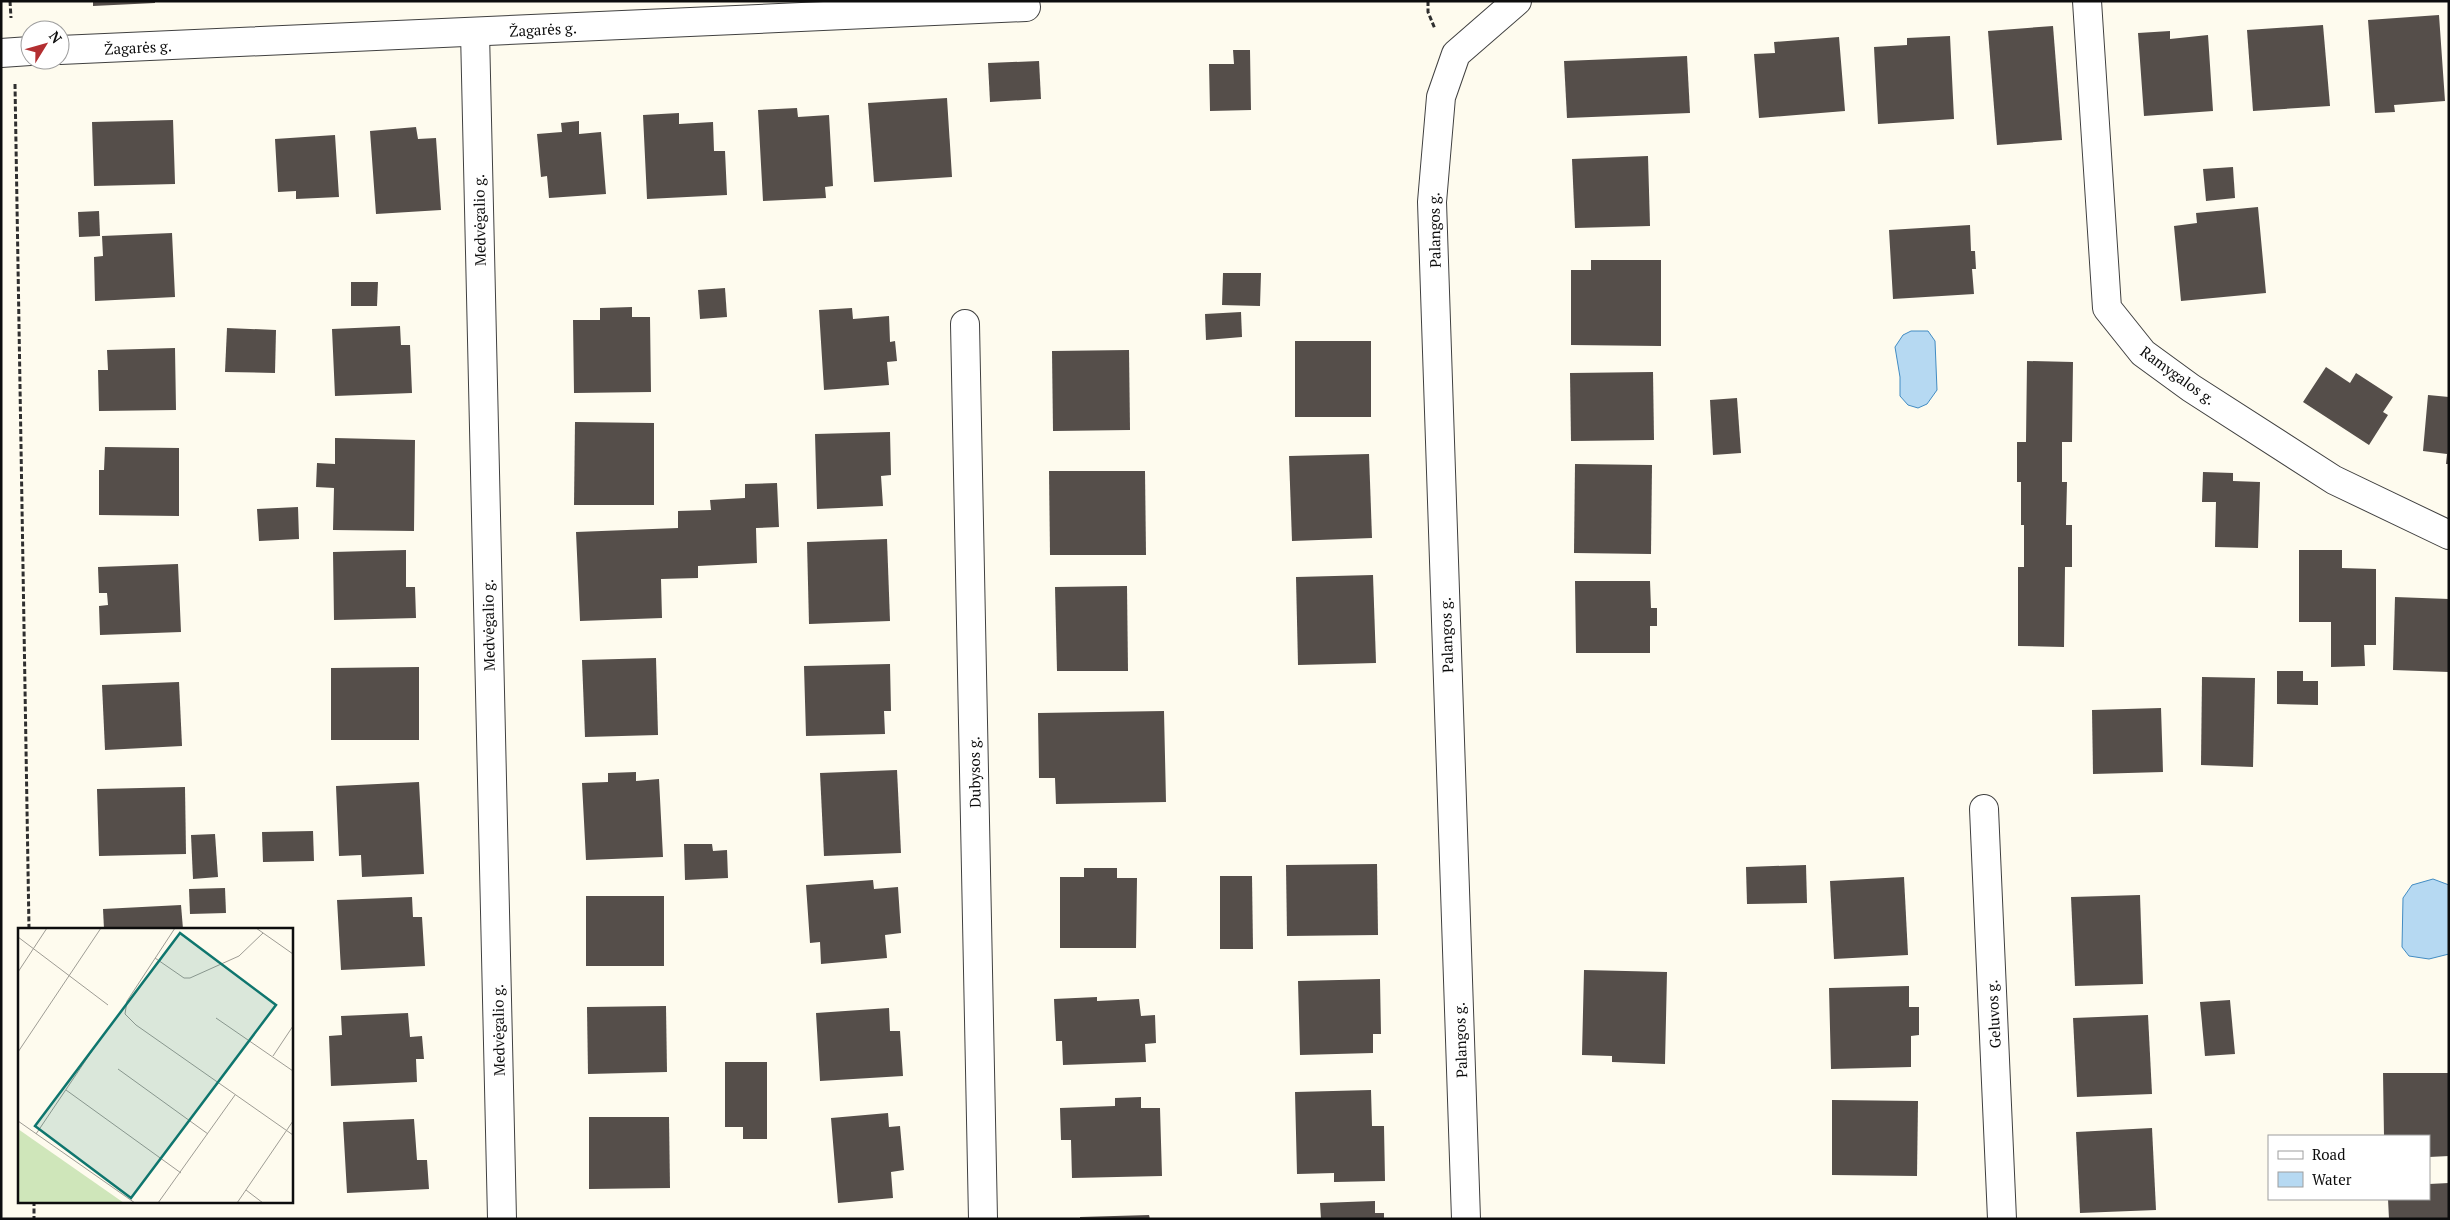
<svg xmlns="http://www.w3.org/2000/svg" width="2450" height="1220" viewBox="0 0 2450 1220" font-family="'PT Serif',serif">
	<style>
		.water { fill: #b6d9f2; stroke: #428cc3 }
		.building { fill: #554e4a }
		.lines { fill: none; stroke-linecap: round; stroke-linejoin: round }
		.street-casing { stroke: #404040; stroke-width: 30 }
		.path { stroke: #2f2f2f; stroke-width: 3; stroke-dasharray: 5 2.5; stroke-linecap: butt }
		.street { stroke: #fff; stroke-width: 28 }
		.labels { text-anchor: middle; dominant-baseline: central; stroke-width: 5; stroke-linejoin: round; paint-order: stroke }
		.street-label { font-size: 15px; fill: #0d0d0d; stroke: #fff }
		.inset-road { fill: none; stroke: #9e9c94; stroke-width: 1 }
		.view { fill: #0f766e; fill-opacity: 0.15; stroke: #0f766e; stroke-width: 2.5 }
		.inset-edge { fill: none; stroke: #0d0d0d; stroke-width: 2.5 }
	</style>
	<rect width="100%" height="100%" fill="#fefbee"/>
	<g class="water">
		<path d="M1911,331h17l7,10 2,49 -10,14 -9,4 -10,-3 -8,-9v-19l-5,-30 8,-12z"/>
		<path d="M2433,879l16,6v69l-20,5 -20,-3 -7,-9 1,-49 9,-13z"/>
	</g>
	<g class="building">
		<path d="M93,1h62v2l-62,3z"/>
		<path d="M2439,15l6,86 -51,4 1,7 -20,1 -7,-93z"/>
		<path d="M2323,25l7,81 -77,5 -6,-81z"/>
		<path d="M2053,26l9,114 -65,5 -9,-114z"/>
		<path d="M2170,31v8l38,-4 5,76 -69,5 -6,-83z"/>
		<path d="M1950,36l4,83 -76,5 -4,-77 33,-2v-7z"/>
		<path d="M1839,37l6,74 -86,7 -5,-64 21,-1 -1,-11z"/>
		<path d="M1233,50h17l1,60 -41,1 -1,-47h25z"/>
		<path d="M1687,56l3,57 -123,5 -3,-57z"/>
		<path d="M1039,61l2,38 -51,3 -2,-39z"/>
		<path d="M947,98l5,79 -78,5 -6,-79z"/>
		<path d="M797,108l1,9 31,-2 4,71 -8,1 1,11 -63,3 -5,-91z"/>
		<path d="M679,113v11l34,-2 1,29h11l2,44 -80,4 -4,-84z"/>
		<path d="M173,120l2,64 -81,2 -2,-64z"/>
		<path d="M579,121v13l22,-2 5,62 -57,4 -2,-22 -6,1 -4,-43 25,-2 -1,-9z"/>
		<path d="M416,127l2,12 18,-1 5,72 -65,4 -6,-83z"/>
		<path d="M335,135l4,62 -43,2v-8l-18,1 -3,-53z"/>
		<path d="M1648,156l2,70 -75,2 -3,-69z"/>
		<path d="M2233,167l2,31 -29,3 -3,-32z"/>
		<path d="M2258,207l8,86 -85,8 -7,-75 23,-3 -1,-10z"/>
		<path d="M99,211l1,25 -21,1 -1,-25z"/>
		<path d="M1970,225l1,26h4l1,18h-4l2,25 -81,5 -4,-69z"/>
		<path d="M172,233l3,64 -80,4 -1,-44 9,-1 -1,-20z"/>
		<path d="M1591,260h70v86l-90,-1v-75h20z"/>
		<path d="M1223,273h38l-1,33 -38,-1z"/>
		<path d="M351,282h27l-1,24h-26z"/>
		<path d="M725,288l2,29 -27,2 -2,-29z"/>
		<path d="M632,307v10h18l1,75 -77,1 -1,-73h27v-12z"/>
		<path d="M852,308l1,11 36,-3 1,26 5,-1 2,20 -10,1 2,23 -65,5 -5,-80z"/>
		<path d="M1241,312l1,25 -36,3 -1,-26z"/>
		<path d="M400,326l1,19h9l2,48 -77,3 -3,-67z"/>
		<path d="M227,328l49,2 -1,43 -50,-1z"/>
		<rect x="1295" y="341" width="76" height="76"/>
		<path d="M175,348l1,62 -77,1 -1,-41h10l-1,-20z"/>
		<path d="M1129,350l1,80 -77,1 -1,-80z"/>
		<path d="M2027,361l46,1 -1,80h-10v40h5l-1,43h6v42h-7l-1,80 -46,-1v-79h6v-42h-3v-43h-4v-40h9z"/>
		<path d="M2326,367l24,16 6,-10 37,24 -10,15 5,3 -19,30 -66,-43z"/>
		<path d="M1653,372l1,68 -83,1 -1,-68z"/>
		<path d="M2428,395l21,2v67h-3l1,-10 -24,-3z"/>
		<path d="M1737,398l4,55 -28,2 -3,-55z"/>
		<path d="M575,422l79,1v82h-80z"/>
		<path d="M890,432l1,43 -10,1 2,30 -66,3 -2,-75z"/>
		<path d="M335,438l80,2 -1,91 -81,-1 1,-42 -18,-1 1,-24 18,1z"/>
		<path d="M105,447l74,1v68l-80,-1v-45h5z"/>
		<path d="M1369,454l3,84 -80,3 -3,-85z"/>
		<path d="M1575,464l77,1 -1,89 -77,-1z"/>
		<path d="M1049,471h96l1,84h-96z"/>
		<path d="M2203,472l30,1v8l27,1 -2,66 -43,-1 1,-45h-14z"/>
		<path d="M777,483l2,44 -23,1 1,35 -59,3v12l-37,1 1,39 -82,3 -4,-89 102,-4v-17l33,-1 -1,-10 35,-2v-14z"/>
		<path d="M298,507l1,32 -40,2 -2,-32z"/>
		<path d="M887,539l3,82 -81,3 -2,-82z"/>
		<path d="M406,550v37h9l1,31 -82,2 -1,-68z"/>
		<path d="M2299,550h43v18l34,1v76h-12l1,21 -34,1v-45h-32z"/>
		<path d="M178,564l3,68 -81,3 -1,-29 9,-1 -1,-12h-8l-1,-26z"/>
		<path d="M1373,575l3,88 -78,2 -2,-88z"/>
		<path d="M1575,581h75l1,27h6v18h-7v27h-74z"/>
		<path d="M1127,586l1,85h-71l-2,-84z"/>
		<path d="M2395,597l54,2v73l-56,-2z"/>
		<path d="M656,658l2,77 -73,2 -3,-77z"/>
		<path d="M890,664l1,47h-7l1,23 -79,2 -2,-70z"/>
		<path d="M419,667v73h-88v-72z"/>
		<path d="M2277,671h26v10h15v24l-41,-1z"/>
		<path d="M2202,677l53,1 -2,89 -52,-2z"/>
		<path d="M179,682l3,64 -77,4 -3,-65z"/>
		<path d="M2161,708l2,64 -70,2 -1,-64z"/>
		<path d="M1164,711l2,91 -110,2 -1,-26h-16l-1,-65z"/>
		<path d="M897,770l4,83 -77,3 -4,-83z"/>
		<path d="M636,772v9l23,-2 4,78 -77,3 -4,-77 26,-1v-9z"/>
		<path d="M419,782l5,92 -62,3 -1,-22 -22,1 -3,-70z"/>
		<path d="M185,787l1,67 -87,2 -2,-67z"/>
		<path d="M313,831l1,30 -51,1 -1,-30z"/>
		<path d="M215,834l3,43 -25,2 -2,-44z"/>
		<path d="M684,844h28l1,7 14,-1 1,28 -43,2z"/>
		<path d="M1377,864l1,71 -91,1 -1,-71z"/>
		<path d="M1806,865l1,38 -60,1 -1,-37z"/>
		<path d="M1084,868h33v10h20l-1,70h-76v-71h24z"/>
		<path d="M1220,876h32l1,73h-33z"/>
		<path d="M1904,877l4,78 -74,4 -4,-78z"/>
		<path d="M873,880l1,9 24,-2 3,46 -16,2 2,23 -66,6 -1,-22 -10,1 -4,-58z"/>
		<path d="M225,888l1,25 -36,1 -1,-25z"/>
		<path d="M2140,895l3,89 -68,2 -4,-89z"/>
		<rect x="586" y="896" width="78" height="70"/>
		<path d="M412,897l1,20h9l3,49 -84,4 -4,-70z"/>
		<path d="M181,905l2,24h-79l-1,-20z"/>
		<path d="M1584,970l83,2 -2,92 -53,-2v-6l-30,-1z"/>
		<path d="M1380,979l1,55h-8v19l-73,2 -2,-74z"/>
		<path d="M1909,986v21h10v28l-8,1v31l-80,2 -2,-81z"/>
		<path d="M1097,997v4l42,-2 2,17 14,-1 1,28 -11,1 1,18 -83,3 -1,-24h-6l-2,-42z"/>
		<path d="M2230,1000l5,54 -30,2 -5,-54z"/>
		<path d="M666,1006l1,66 -79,2 -1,-67z"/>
		<path d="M889,1008l1,23h10l3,45 -83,5 -4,-68z"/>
		<path d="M408,1013l2,24 12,-1 2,23h-8l1,23 -86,4 -2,-50 13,-1 -1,-19z"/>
		<path d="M2148,1015l4,79 -75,3 -4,-79z"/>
		<path d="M725,1062h42v77h-24v-12h-18z"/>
		<path d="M2383,1073h66v83l-20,1v-21h-45z"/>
		<path d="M1371,1090l1,36h12l1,55 -51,1v-9l-37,1 -2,-82z"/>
		<path d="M1141,1097v11h19l2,68 -90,2 -1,-38h-10l-1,-32 55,-2v-8z"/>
		<path d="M1832,1100l86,1 -1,75 -85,-1z"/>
		<path d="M888,1113l1,14 11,-1 4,44 -13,2 2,26 -55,5 -7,-85z"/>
		<path d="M589,1117h80l1,71 -81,1z"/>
		<path d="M414,1119l3,41h10l2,29 -82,4 -4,-71z"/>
		<path d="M2152,1128l4,82 -76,3 -4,-81z"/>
		<path d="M2449,1183v36h-60l-1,-20h41v-15z"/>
		<path d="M1375,1201v12h9v6h-63l-1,-16z"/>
		<path d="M1149,1215l1,4h-70v-2z"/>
	</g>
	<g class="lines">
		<g class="street-casing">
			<g id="street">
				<path d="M2087,1l20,307 36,45 48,35 143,92 115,55"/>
				<path d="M475,32l27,1187"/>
				<path d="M60,50l966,-43"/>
				<path d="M1,53l29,-2"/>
				<path d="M965,324l18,895"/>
				<path d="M1984,809l18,410"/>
				<path d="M1466,1219l-34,-1017 9,-105 15,-43 61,-53"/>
			</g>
		</g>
		<g class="path">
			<path d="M10,1l1,17"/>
			<path d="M1428,1v11l7,17"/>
			<path d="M15,84l14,845"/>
			<path d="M34,1201v18"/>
		</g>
		<use href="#street" class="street"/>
	</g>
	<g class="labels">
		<g class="street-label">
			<text transform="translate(543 29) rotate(-3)">Žagarės g.</text>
			<text transform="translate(138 47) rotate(-3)">Žagarės g.</text>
			<text transform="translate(479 220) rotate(-91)">Medvėgalio g.</text>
			<text transform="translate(1434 230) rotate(-91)">Palangos g.</text>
			<text transform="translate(2178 375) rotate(36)">Ramygalos g.</text>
			<text transform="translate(488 625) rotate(-91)">Medvėgalio g.</text>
			<text transform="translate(1446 635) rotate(-92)">Palangos g.</text>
			<text transform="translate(974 772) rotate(-91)">Dubysos g.</text>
			<text transform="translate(1993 1014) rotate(-93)">Geluvos g.</text>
			<text transform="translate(498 1030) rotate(-91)">Medvėgalio g.</text>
			<text transform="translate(1460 1040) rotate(-92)">Palangos g.</text>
		</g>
	</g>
	<g transform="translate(18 928)">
		<rect width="275" height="275" fill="#fefbee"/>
		<path d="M0,201l106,74h-106z" fill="#cfe6ba"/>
		<path class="inset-road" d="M157,0l-48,73 -2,13 11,11 157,110M238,0l37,26M0,9l90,68M137,30l29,20h6l49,-22 24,-23M0,44l29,-44M198,90l77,53M0,124l83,-124M255,128l20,-30M100,141l90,65M48,162l115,83M0,193l117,82M18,206l60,-89M228,262l17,13M140,275l77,-108M219,275l56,-82"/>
		<path class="view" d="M162,5l96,72 -145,193 -96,-72z"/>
		<rect width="275" height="275" class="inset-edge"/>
	</g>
	<rect width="2450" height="1220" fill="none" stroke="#0d0d0d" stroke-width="5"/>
	<rect x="2268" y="1135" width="162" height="65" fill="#ffffff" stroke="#9e9e9e"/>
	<rect x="2278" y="1151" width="25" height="8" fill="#ffffff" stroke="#9e9e9e"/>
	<text x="2312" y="1160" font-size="15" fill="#0d0d0d">Road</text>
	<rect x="2278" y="1172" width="25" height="15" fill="#b6d9f2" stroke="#9e9e9e"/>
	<text x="2312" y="1185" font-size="15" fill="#0d0d0d">Water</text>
	<g transform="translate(45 45) rotate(53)"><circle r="24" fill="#ffffff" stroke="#9e9e9e"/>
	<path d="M0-4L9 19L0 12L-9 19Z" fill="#b32f31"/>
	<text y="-8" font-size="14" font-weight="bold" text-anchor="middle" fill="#0d0d0d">N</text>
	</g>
</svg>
